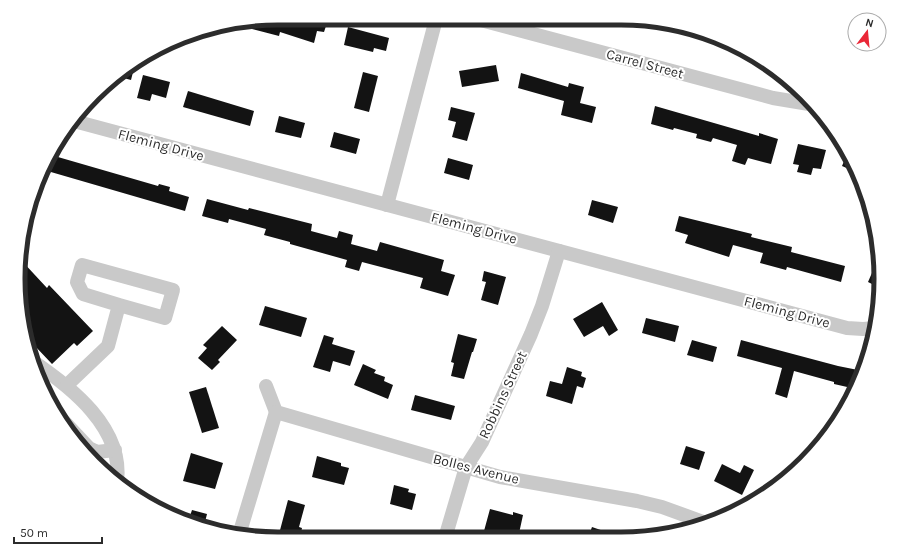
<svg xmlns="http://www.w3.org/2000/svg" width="899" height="557" viewBox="0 0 899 557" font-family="Karla,sans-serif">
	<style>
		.building { fill: #131313 }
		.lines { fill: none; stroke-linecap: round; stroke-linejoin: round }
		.minor { stroke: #c9c9c9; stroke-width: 14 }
		.labels { text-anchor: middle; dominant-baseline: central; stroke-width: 4; stroke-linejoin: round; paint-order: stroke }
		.street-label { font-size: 14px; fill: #2c2c2c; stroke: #fff }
		.rim { fill: none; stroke: #2c2c2c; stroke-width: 5 }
	</style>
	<rect width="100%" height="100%" fill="#fff"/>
	<g class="building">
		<path d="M313,18l15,2 -4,12 -7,-1 -3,12 -34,-11 -1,4 -43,-11 38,-6 21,5 1,-2 14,5z"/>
		<path d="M348,27l41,11 -3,13 -12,-3 -1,4 -29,-7z"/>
		<path d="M135,64l-4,16 -15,-4 4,-4z"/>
		<path d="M496,65l3,16 -37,6 -3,-16z"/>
		<path d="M363,72l15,4 -9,36 -15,-4z"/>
		<path d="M521,73l47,14 1,-4 15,4 -4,16 16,4 -4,16 -31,-8 3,-14 -46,-13z"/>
		<path d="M143,75l27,7 -4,16 -14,-4 -2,7 -13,-3z"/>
		<path d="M188,91l66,20 -4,15 -67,-19z"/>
		<path d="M655,106l104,30v-3l19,6 -7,25 -23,-6 -3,7 -13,-4 5,-16 -24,-7 -2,4 -15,-4 1,-4 -23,-6 -1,2 -22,-6z"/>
		<path d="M451,107l24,6 -8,28 -15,-4 4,-15 -8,-2z"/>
		<path d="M279,116l26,7 -4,15 -26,-6z"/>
		<path d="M334,132l26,7 -4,15 -26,-7z"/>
		<path d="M798,144l28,6 -5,19 -8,-1 -2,7 -14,-3 2,-7 -6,-1z"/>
		<path d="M848,152l10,21 -16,-7z"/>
		<path d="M51,155l107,31 1,-2 11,3 -1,4 20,6 -4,14 -141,-41z"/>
		<path d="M448,158l25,7 -4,15 -25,-7z"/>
		<path d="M207,199l41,11 1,-2 63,16 -1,7 26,7 2,-7 14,4 -2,9 26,7 3,-9 64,18 -3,11 14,4 -7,21 -28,-8 3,-10 -61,-16 -3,9 -14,-4 2,-7 -57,-16v-2l-26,-7 2,-6 -37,-10 -1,4 -26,-7z"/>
		<path d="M592,200l26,7 -5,16 -25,-8z"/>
		<path d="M679,216l73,18 -1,3 41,10 -1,5 54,14 -4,16 -54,-15 -1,3 -26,-7 3,-10 -30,-8 -4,12 -44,-14 3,-8 -13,-4z"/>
		<path d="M879,257l1,18v13l-12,-6z"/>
		<path d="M21,260l26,28 2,-3 44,46 -16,15 -3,-3 -22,21 -18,-19 -4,4 -12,-71z"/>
		<path d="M484,271l22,6 -8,28 -17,-5 5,-18 -4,-1z"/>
		<path d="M602,302l16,28 -9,6 -6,-10 -19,11 -11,-18z"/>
		<path d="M265,306l42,12 -6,19 -42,-12z"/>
		<path d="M646,318l33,8 -4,16 -33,-9z"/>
		<path d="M222,326l15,14 -19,20 2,2 -8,8 -14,-12 9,-10 -4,-3z"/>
		<path d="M458,334l19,5 -4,13h-1l-8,27 -13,-3 3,-13 -3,-1z"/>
		<path d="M324,335l10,3 -2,6 23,7 -5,15 -17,-5 -3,11 -17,-5z"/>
		<path d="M692,340l25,7 -4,15 -26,-7z"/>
		<path d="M741,340l97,26 25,5 -7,18 -22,-5v-2l-40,-11 -7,27 -12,-4 7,-26 -45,-12z"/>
		<path d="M363,364l13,6 -2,3 11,4 -1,4 9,4 -5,14 -34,-14z"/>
		<path d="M567,367l15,5 -1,4 5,2 -3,10 -6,-2 -5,18 -26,-8 4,-15 12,3z"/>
		<path d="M206,387l13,41 -17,5 -13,-41z"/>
		<path d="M415,395l40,11 -4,14 -40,-10z"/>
		<path d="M686,446l19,6 -6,18 -19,-6z"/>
		<path d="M191,453l32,10 -8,26 -32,-8z"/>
		<path d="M317,456l24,7v3l8,2 -5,17 -32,-8z"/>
		<path d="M722,464l18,9 4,-8 10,5 -12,25 -28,-14z"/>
		<path d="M394,485l15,4 -1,3 8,2 -4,16 -22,-6z"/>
		<path d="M288,500l17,5 -6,22 3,1 -2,9h-10l-11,-3z"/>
		<path d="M490,509l23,6v-3l10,3 -5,23h-21l-6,-2 1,-3 -8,-2z"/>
		<path d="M192,510l15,4 -3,12 -16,-4z"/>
		<path d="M592,527l29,10 -1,1h-32z"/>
	</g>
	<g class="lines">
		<g class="minor">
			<path d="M477,19l296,79 42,7"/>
			<path d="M74,121l773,207 16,1 12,-1"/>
			<path d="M387,205l49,-186"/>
			<path d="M31,360c40,27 93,68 86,122"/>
			<path d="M67,385l41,-39 11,-41 46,13 8,-28 -91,-25 -5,17 6,12 36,11"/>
			<path d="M266,386l10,26 224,65 137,24 25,6 44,16"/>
			<path d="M57,414l32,34 8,4 18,-2"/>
			<path d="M239,535l37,-123"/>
			<path d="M445,538l21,-71 16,-25 49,-108 11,-28 17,-55"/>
		</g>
	</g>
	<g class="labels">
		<g class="street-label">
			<text transform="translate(645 64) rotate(15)">Carrel Street</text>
			<text transform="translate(161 145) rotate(15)">Fleming Drive</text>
			<text transform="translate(474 228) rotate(15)">Fleming Drive</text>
			<text transform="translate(787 312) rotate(15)">Fleming Drive</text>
			<text transform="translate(503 395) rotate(-65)">Robbins Street</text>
			<text transform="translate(476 469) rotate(14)">Bolles Avenue</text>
		</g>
	</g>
	<path d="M0 0H899V557H0ZM278 25H621A253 253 0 0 1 874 278V279A253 253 0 0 1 621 532H278A253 253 0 0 1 25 279V278A253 253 0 0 1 278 25Z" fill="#fff" fill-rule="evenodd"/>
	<path class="rim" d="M278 25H621A253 253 0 0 1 874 278V279A253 253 0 0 1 621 532H278A253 253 0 0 1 25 279V278A253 253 0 0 1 278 25Z"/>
	<g transform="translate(867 32) rotate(16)"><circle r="19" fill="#ffffff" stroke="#ababab"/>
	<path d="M0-3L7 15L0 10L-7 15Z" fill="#ea2737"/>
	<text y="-6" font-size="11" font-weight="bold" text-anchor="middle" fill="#2c2c2c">N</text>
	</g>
	<path d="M14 537v6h88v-6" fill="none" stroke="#2c2c2c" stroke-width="2"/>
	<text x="20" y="537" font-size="12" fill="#2c2c2c" stroke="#ffffff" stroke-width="3" paint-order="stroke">50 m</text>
</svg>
